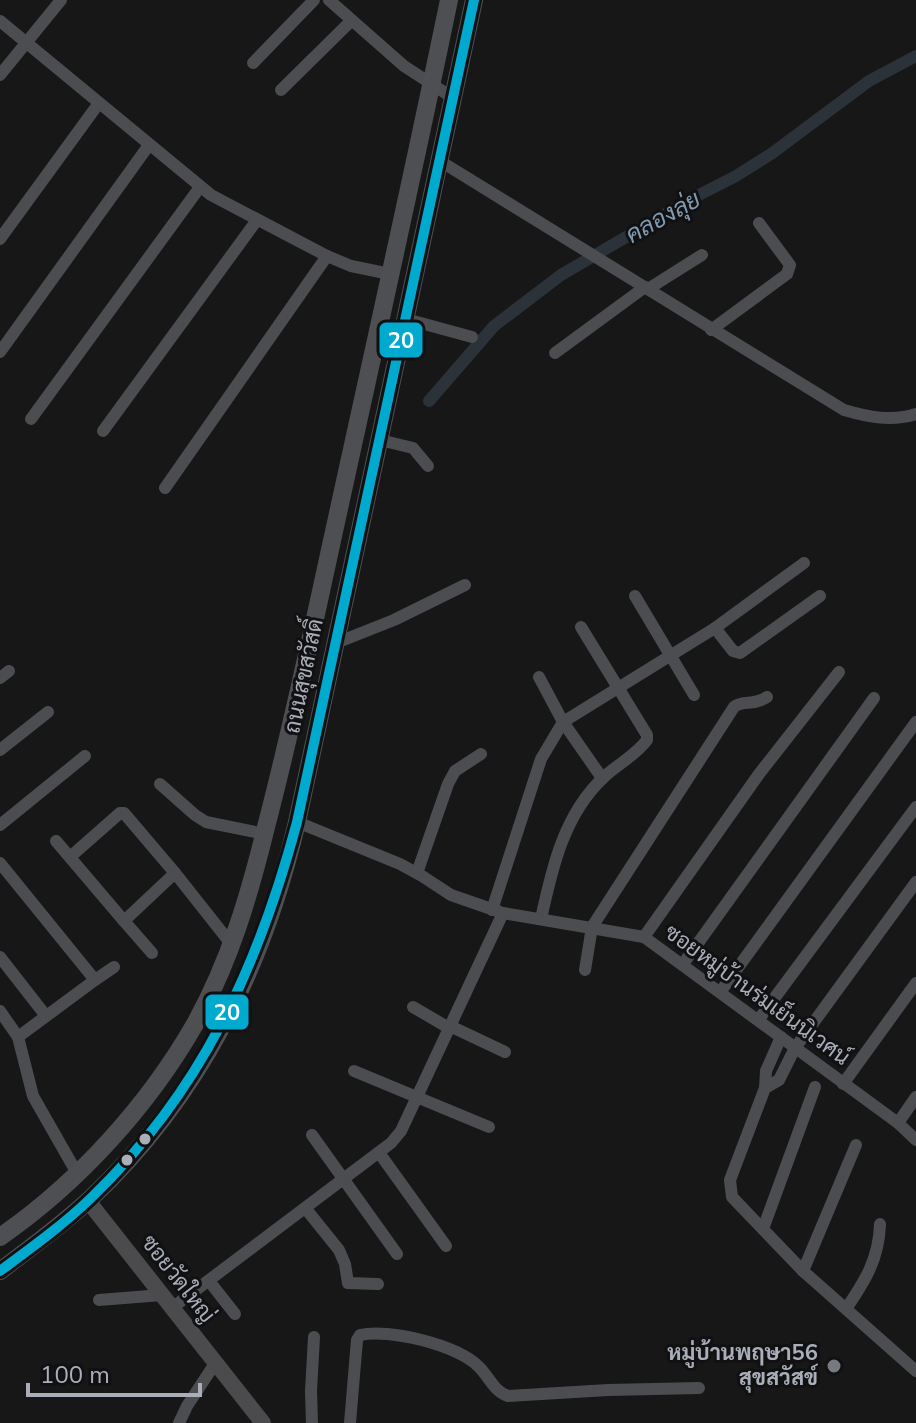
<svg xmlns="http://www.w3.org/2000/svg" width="916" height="1423" viewBox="0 0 916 1423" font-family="'Nunito Sans',Sarabun,sans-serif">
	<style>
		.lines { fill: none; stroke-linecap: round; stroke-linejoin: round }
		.canal { stroke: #2b3239; stroke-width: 12 }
		.street { stroke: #4c4d50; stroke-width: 12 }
		.secondary { stroke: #4b4b4e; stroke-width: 16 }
		.primary { stroke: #4e4f52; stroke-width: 18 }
		.bus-1-casing { stroke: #111113; stroke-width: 16 }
		.bus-1 { stroke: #00a9ce; stroke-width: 10 }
		.bus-dot { fill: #a9aeb8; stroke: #111113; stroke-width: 3 }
		.poi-dot { fill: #767980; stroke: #111113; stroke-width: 3 }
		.labels { text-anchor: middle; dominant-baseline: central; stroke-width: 6; stroke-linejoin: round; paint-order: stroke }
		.street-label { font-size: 22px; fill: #a9aeb8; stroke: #111113 }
		.poi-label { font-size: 22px; font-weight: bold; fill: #a9aeb8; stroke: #111113; text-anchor: end }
		.water-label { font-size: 24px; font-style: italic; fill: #829bb1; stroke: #111113 }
		.line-badge { stroke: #111113; stroke-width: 3 }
		.badge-label { font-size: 22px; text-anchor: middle; font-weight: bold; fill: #fff }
	</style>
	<rect width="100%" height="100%" fill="#171717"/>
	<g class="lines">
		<path class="canal" d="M429,401l65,-75 67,-51 132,-77 43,-22 35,-22 98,-73 47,-25"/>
		<g class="street">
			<path d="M329,0l75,66 49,32"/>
			<path d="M0,21l211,174 116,61 24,10 39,8"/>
			<path d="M253,63l61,-63"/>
			<path d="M0,75l61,-75"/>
			<path d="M281,90l70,-69"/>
			<path d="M440,161l404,249c24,7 48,12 72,4"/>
			<path d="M0,239l99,-136"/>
			<path d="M648,289l54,-34"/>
			<path d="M406,319l66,18"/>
			<path d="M711,330l76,-56 3,-9 -31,-42"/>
			<path d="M0,352l149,-207"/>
			<path d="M555,353l90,-66"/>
			<path d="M31,419l169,-232"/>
			<path d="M103,431l154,-211"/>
			<path d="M380,440l33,8 15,18"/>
			<path d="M165,488l162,-232"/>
			<path d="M635,596l59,99"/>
			<path d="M715,628l18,23 7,2 80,-57"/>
			<path d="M336,643l58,-23 71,-35"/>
			<path d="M539,677l24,45 39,56"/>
			<path d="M0,678l9,-7"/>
			<path d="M0,750l48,-38"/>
			<path d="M160,784l35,31 11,7 59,12"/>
			<path d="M297,822l103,42 22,12 29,19 49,17"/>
			<path d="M0,825l85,-69"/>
			<path d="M56,841l68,80 51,-48 57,72"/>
			<path d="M70,857l50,-44h4l51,60"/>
			<path d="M0,863l95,117 -77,57"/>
			<path d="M417,873l31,-89 7,-13 26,-17"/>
			<path d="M492,910l49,-151 22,-37 152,-94 89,-65"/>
			<path d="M541,919c11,-51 23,-105 63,-142 14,-13 32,-22 43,-37v-5l-66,-108"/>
			<path d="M124,921l28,32"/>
			<path d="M644,937l115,-163 80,-102"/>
			<path d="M0,957l46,59"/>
			<path d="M683,964l191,-266"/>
			<path d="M585,970l7,-43 142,-220c10,-8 18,0 33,-10"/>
			<path d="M95,980l19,-13"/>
			<path d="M721,991l195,-269"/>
			<path d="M413,1007l36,21"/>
			<path d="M0,1011l18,26 15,59 45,79"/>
			<path d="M759,1019l157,-212"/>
			<path d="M450,1026l55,26"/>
			<path d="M781,1037l-15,34 -1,17 -35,92 2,17 71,74 113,100"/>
			<path d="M354,1071l135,56"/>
			<path d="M843,1084l73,-101"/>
			<path d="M765,1088l14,-8 16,-32 121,-166"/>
			<path d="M898,1123l18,17"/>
			<path d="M312,1135l85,119"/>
			<path d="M380,1154l66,92"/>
			<path d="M306,1209l33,41 6,14 3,19 30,1"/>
			<path d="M763,1229l52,-142"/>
			<path d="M803,1271l53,-126"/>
			<path d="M209,1281l26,33"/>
			<path d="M99,1300l63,-5"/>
			<path d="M172,1308l219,-165 10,-12 102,-218 141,24 254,186 18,-26"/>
			<path d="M846,1309c19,-28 33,-50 34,-85"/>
			<path d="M179,1423l8,-17 29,-44"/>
			<path d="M312,1423l-1,-32 3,-54"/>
			<path d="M350,1423l7,-83 3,-5c28,-7 97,10 118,31 11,10 15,25 30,30l100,-6 91,-2"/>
		</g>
		<path class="secondary" d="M88,1201l175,222"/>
		<g class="primary">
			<path d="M0,1237c78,-54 148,-131 195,-213 35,-63 54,-128 71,-197 20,-76 37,-154 54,-231 43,-199 88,-397 129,-596"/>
			<path d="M0,1271c30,-23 62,-46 90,-72 110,-103 173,-232 207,-377l177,-822"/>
		</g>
		<g class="bus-1-casing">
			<path id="bus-1" d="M0,1271c31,-23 63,-46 91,-73 110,-106 167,-230 206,-376l177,-822"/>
		</g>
		<use href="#bus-1" class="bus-1"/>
	</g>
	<g class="bus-dot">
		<circle cx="145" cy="1139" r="7"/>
		<circle cx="127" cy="1160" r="7"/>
	</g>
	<circle class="poi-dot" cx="834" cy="1366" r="8"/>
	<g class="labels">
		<g class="street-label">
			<text transform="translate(304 676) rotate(-78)">ถนนสุขสวัสดิ์</text>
			<text transform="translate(757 995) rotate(36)">ซอยหมู่บ้านร่มเย็นนิเวศน์</text>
			<text transform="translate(178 1279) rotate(52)">ซอยวัดใหญ่</text>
		</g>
		<g class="poi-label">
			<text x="818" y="1353">หมู่บ้านพฤษา56<tspan x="818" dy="25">สุขสวัสข์</tspan></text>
		</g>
		<g class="water-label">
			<text transform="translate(663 217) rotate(-29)">คลองลุ่ย</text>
		</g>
	</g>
	<g class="line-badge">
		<rect x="378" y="321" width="46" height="38" rx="8" fill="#00a9ce"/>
		<rect x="204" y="993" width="46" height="38" rx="8" fill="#00a9ce"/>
	</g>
	<g class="badge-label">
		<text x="401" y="348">20</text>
		<text x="227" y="1020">20</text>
	</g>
	<path d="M28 1383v12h172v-12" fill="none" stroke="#a9aeb8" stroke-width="4"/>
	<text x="40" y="1383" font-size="24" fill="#a9aeb8" stroke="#111113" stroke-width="6" paint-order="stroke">100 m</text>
</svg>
